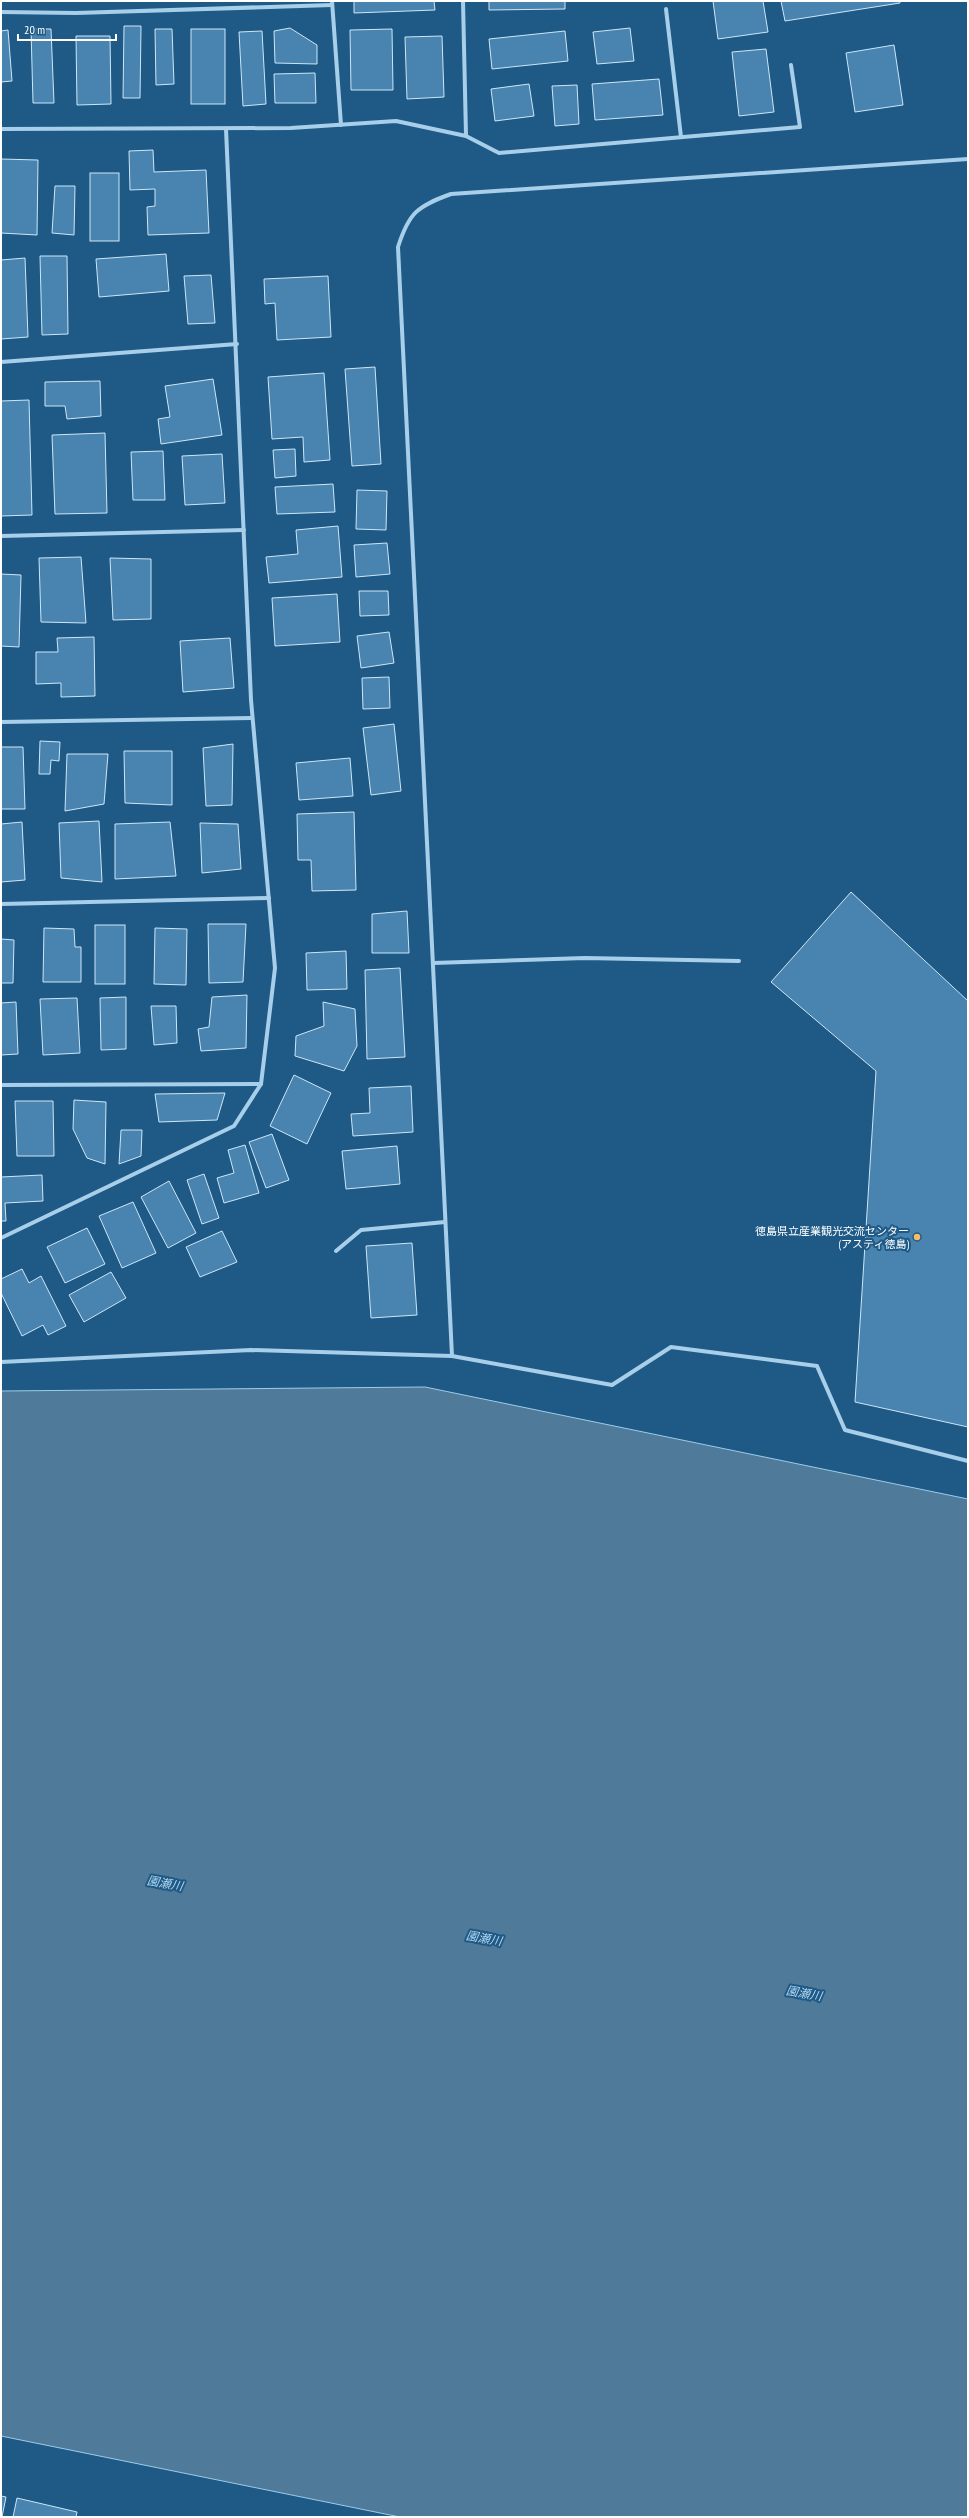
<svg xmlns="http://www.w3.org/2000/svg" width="969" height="2518" viewBox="0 0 969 2518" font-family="'PT Sans Narrow','Noto Sans JP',sans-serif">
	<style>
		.water { fill: #4f7a99; stroke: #9cccec }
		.building { fill: #4884af; stroke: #cde6f8 }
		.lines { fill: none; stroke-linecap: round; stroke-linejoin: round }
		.street { stroke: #a8cfea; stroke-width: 4 }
		.poi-dot { fill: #f8bb68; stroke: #1f5a86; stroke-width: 1.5 }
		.labels { text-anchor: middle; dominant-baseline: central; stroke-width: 4; stroke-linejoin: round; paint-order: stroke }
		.poi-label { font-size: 11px; fill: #fff; stroke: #1f5a86; text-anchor: end }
		.water-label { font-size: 12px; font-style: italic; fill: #b4d9f2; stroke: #1f5a86 }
	</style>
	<rect width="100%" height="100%" fill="#1f5a86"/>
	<path class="water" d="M425,1387l543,112v1018h-568l-399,-81v-1045z"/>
	<g class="building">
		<path d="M354,1h80l1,9 -81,3z"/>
		<path d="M489,1h76v8l-76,1z"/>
		<path d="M713,1h50l5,31 -50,7z"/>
		<path d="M781,1h119v2l-115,18z"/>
		<path d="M124,26h17l-1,72h-17z"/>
		<path d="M290,28l27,17v19l-42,-1 -1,-32z"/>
		<path d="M630,28l4,33 -37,3 -4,-32z"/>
		<path d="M31,29h20l3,74h-21z"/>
		<path d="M155,29h17l2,55 -18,1z"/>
		<rect x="191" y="29" width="34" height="75"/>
		<path d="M392,29l1,61h-42l-1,-60z"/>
		<path d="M8,30l4,51 -11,1v-51z"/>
		<path d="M262,31l4,73 -23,2 -4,-74z"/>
		<path d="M565,31l3,30 -76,8 -3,-30z"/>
		<path d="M76,36h34l1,68 -34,1z"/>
		<path d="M442,36l2,61 -37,2 -2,-62z"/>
		<path d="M894,45l9,60 -48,7 -9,-59z"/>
		<path d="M766,49l8,63 -35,4 -7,-64z"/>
		<path d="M315,73l1,30h-41l-1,-29z"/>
		<path d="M659,79l4,36 -68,5 -3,-36z"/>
		<path d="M529,84l5,32 -39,5 -4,-32z"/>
		<path d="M577,85l2,39 -24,2 -3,-40z"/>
		<path d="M153,150l1,22 52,-2 3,63 -61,2 -1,-28 8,-1v-17l-25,1 -1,-39z"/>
		<path d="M1,159l37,1 -1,75 -36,-2z"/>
		<rect x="90" y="173" width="29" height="68"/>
		<path d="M55,186h20l-1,49 -22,-2z"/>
		<path d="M166,254l3,37 -70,6 -3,-38z"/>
		<path d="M40,256h27l1,78 -26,1z"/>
		<path d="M25,258l3,79 -27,2v-79z"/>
		<path d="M211,275l4,48 -27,1 -4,-48z"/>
		<path d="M328,276l3,61 -54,3 -2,-37 -10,1 -1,-25z"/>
		<path d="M375,367l6,97 -29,2 -7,-97z"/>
		<path d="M324,373l6,87 -26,2 -1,-25 -31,2 -4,-62z"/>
		<path d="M213,379l9,56 -61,9 -3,-25 12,-2 -5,-31z"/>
		<path d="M100,381l1,35 -34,3 -2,-13h-20v-24z"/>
		<path d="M29,400l3,115 -31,1v-115z"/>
		<path d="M105,433l2,80 -52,1 -3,-79z"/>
		<path d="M295,449l1,27 -21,2 -2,-28z"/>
		<path d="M163,451l2,49h-32l-2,-48z"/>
		<path d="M222,454l3,49 -40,2 -3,-49z"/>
		<path d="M333,484l2,28 -58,2 -2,-27z"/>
		<path d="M357,490l30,1 -1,39 -30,-1z"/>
		<path d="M338,526l4,51 -73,6 -3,-26 32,-3 -2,-24z"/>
		<path d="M387,543l3,31 -34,3 -2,-32z"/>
		<path d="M81,557l5,66 -45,-1 -2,-64z"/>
		<path d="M110,558l41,1v60l-38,1z"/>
		<path d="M1,574l20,1 -2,72 -18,-1z"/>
		<path d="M359,591h29l1,24 -29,1z"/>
		<path d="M337,594l3,48 -65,4 -3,-48z"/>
		<path d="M389,632l5,31 -33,5 -4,-32z"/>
		<path d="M94,637l1,59 -34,1v-14l-25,1v-32h22l-1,-14z"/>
		<path d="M230,638l4,50 -51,4 -3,-51z"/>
		<path d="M389,677l1,31 -27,1 -1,-31z"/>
		<path d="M394,724l7,67 -30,4 -8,-67z"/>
		<path d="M40,741l20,1 -1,19 -8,-1 -1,14h-11z"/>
		<path d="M233,744l-1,61 -26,1 -3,-58z"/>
		<path d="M1,747h22l2,62h-24z"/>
		<path d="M124,751h48v54l-47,-2z"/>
		<path d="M67,754h41l-4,50 -39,7z"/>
		<path d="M350,758l3,38 -54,4 -3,-37z"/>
		<path d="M354,812l2,78 -44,1 -1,-31h-13l-1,-46z"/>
		<path d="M99,821l3,61 -41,-4 -2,-55z"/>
		<path d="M22,822l3,58 -24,2v-58z"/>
		<path d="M170,822l6,54 -61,3v-55z"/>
		<path d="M200,823l38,1 3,45 -39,4z"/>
		<path d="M851,892l117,109v426l-113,-25 21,-331 -105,-89z"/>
		<path d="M407,911l2,42h-37v-39z"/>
		<path d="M208,924h38l-3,58 -34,1z"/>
		<rect x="95" y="925" width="30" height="59"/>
		<path d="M44,928l30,1 1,18h6v35h-38z"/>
		<path d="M155,928l32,1 -1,56 -32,-1z"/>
		<path d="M1,939l13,1 -1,43h-12z"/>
		<path d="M346,951l1,38 -40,1 -1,-37z"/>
		<path d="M400,968l5,89 -38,2 -2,-89z"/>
		<path d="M247,995l-1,53 -45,3 -3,-22 11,-2 3,-30z"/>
		<path d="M126,997v52l-25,1 -1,-52z"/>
		<path d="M77,998l3,55 -37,2 -3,-56z"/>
		<path d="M16,1002l2,52 -17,1v-52z"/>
		<path d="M323,1002l32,7 2,37 -13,25 -49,-15 1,-20 28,-10z"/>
		<path d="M151,1006h25l1,37 -23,2z"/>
		<path d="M294,1075l37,18 -24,51 -37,-18z"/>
		<path d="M411,1086l2,46 -60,4 -2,-22 19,-1 -1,-25z"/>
		<path d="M225,1093l-8,27 -58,2 -4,-28z"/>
		<path d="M74,1100l32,2 -1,62 -18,-6 -14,-29z"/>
		<path d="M15,1101h38l1,55h-37z"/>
		<path d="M121,1130h21l-1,26 -22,8z"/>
		<path d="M272,1134l17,46 -23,8 -17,-46z"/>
		<path d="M245,1145l14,48 -35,10 -7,-25 17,-5 -6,-23z"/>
		<path d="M397,1146l3,38 -54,5 -4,-38z"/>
		<path d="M204,1174l15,44 -17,6 -15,-44z"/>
		<path d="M42,1175l1,26 -38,2 1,18h-5v-44z"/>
		<path d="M169,1181l27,52 -28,15 -27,-51z"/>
		<path d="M133,1202l23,51 -34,15 -23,-52z"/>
		<path d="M87,1228l18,36 -40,19 -18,-36z"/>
		<path d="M222,1231l15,31 -37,15 -14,-30z"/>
		<path d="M412,1243l5,72 -46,3 -5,-72z"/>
		<path d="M22,1269l7,14 12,-7 25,50 -18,9 -5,-10 -21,11 -21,-43v-14z"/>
		<path d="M111,1272l15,26 -42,24 -15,-27z"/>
		<path d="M1,2496l5,1 -4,20h-1z"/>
		<path d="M17,2498l60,14 -1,5h-63z"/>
	</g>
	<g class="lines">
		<g class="street">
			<path d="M332,1l9,124"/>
			<path d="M666,9l15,128"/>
			<path d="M1,12l75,1 256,-8"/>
			<path d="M1,129l290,-1 105,-7 70,15 -3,-135"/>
			<path d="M466,136l33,17 301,-26 -9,-62"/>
			<path d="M1,362l236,-18"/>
			<path d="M1,536l243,-6"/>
			<path d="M1,722l251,-4"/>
			<path d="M1,904l268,-6"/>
			<path d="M433,963l152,-5 154,3"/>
			<path d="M1,1085l260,-1"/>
			<path d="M1,1238l233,-112 27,-42 14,-116 -24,-268 -25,-571"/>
			<path d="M336,1251l25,-21 84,-8"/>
			<path d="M452,1356l-54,-1109c11,-35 20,-41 53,-53l517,-35"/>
			<path d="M1,1362l250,-12 201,6 160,29 59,-38 146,19 28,64 123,31"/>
		</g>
	</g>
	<circle class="poi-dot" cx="917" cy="1237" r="4"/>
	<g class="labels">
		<g class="poi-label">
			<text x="909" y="1231">徳島県立産業観光交流センター<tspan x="909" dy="13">(アスティ徳島)</tspan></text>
		</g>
		<g class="water-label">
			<text transform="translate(165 1883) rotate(10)">園瀬川</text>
			<text transform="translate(484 1938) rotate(10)">園瀬川</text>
			<text transform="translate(804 1993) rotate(10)">園瀬川</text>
		</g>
	</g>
	<rect width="969" height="2518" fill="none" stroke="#ffffff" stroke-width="4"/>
	<path d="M18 34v6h98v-6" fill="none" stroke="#ffffff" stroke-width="2"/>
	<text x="24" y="34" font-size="12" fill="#ffffff" stroke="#1f5a86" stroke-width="3" paint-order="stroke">20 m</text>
</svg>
